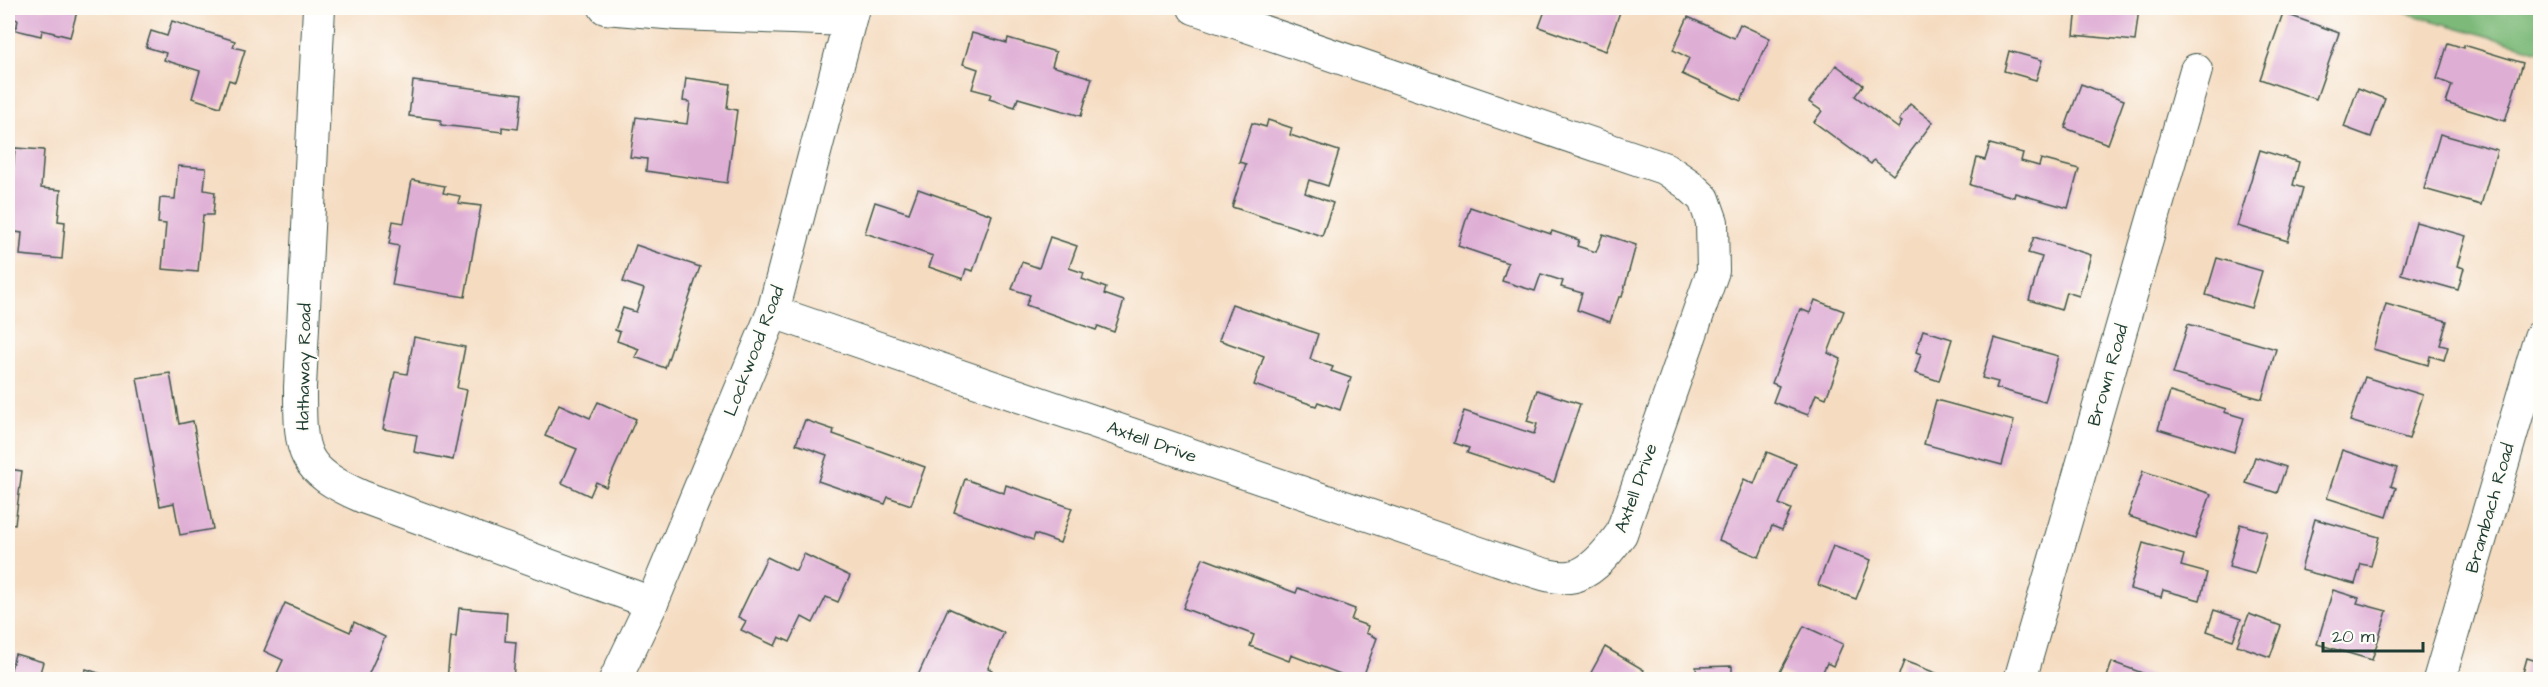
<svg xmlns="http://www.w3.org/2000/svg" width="2548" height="687" viewBox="0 0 2548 687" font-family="'Architects Daughter',sans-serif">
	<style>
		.forest { fill: #7dba79; stroke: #4e7c56; stroke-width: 1.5 }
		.building { fill: #dfaed5 }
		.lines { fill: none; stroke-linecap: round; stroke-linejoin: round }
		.street-casing { stroke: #3f5549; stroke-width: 34 }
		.street { stroke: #fff; stroke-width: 32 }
		.labels { text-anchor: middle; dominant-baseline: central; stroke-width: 4.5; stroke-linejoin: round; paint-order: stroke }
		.street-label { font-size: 18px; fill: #1f3d34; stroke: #fdfcf7 }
	</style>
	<rect width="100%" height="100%" fill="#fdfcf7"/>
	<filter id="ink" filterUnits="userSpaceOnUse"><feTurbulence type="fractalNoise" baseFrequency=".0167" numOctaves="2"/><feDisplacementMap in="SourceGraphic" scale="12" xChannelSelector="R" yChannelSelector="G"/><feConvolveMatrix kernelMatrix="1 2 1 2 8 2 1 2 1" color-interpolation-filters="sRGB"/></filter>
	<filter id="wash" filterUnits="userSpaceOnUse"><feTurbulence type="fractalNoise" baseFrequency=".008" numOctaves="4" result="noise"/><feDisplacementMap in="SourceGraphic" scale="24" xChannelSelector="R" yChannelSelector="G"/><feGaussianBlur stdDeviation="1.35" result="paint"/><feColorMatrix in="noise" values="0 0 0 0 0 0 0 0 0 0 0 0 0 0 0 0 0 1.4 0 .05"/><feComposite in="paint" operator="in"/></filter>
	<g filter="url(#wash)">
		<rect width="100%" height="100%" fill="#f5dcc1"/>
		<path class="forest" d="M2388,8h152v43z"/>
		<g id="blocks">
			<g class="building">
				<path d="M8,8h70l-8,29 -28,-7 -1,6 -25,-6 2,-10 -10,-3z"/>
				<path d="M1546,8h72l-2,3 4,1 -14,39 -67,-24z"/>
				<path d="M2077,8h62l-4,33 -61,-6z"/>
				<path d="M2283,13l56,20 -23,66 -56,-20z"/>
				<path d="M1688,17l46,21 6,-14 30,14 -29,63 -59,-27 7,-16 -16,-8z"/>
				<path d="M172,21l63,20 -2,6 12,3 -10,32 -6,-2 -9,27 -28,-9 8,-27 -36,-11 2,-7 -20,-6 5,-16 16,5z"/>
				<path d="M972,33l35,10 1,-5 48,14 -4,14 40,12 -11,38 -63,-18 -3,9 -26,-8 2,-5 -19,-5 6,-20 -15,-5z"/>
				<path d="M2448,43l16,5v-3l59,18 -18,58 -59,-18 6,-18 -15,-6z"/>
				<path d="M2009,51l33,9 -6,20 -32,-9z"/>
				<path d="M1836,65l27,20 -8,11 43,32 4,-6 -3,-2 11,-16 23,18 -40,53 -19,-15 -3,4 -57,-42 8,-11 -13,-9z"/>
				<path d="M686,78l44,6 -3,24 10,2 -10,73 -81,-12 1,-12 -17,-2 6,-40 51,7 3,-22 -7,-1z"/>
				<path d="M413,81l109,13 -4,35 -16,-2v5l-61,-7v-5l-32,-4z"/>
				<path d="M2081,84l43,16 -16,44 -43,-16z"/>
				<path d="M2358,88l27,11 -14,38 -27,-10z"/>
				<path d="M1268,120l24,8 -2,7 49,16 -11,35 -19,-6 -4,13 28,10 -11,33 -90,-29 14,-43 -7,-2 13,-39 14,4z"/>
				<path d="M2440,134l57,16 -16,55 -57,-16z"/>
				<path d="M1990,144l33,9 -2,8 18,5 2,-7 38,10 -11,39 -53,-15 -1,4 -44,-12 7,-27 8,2z"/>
				<path d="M15,148l29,2 -3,38 20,2 -3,31 7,1 -3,37 -42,-4 2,-22 -14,-2v-39h3z"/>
				<path d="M2260,150l39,12 -6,23 10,3 -15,53 -51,-15z"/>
				<path d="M178,166l28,2 -2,22 11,2 -2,23h-10l-5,57 -36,-3 4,-45 -8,-1 2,-25 15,1z"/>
				<path d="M412,180l33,6 -2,7 17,3 -2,7 23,3 -16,91 -73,-12 7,-39 -10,-2 4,-23 11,2z"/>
				<path d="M918,189l74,26 -19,56 -7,-2 -3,10 -34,-12 4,-11 -68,-23 10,-31 34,11z"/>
				<path d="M1470,207l81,27 1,-3 27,9 -2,6 19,6 7,-18 33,11 -14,52h-3l-9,25 -33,-12 5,-17 -21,-6 2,-6 -22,-7 -6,17 -33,-10 6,-18 -50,-17z"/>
				<path d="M2416,222l50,14 -9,30 7,2 -6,22 -57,-16z"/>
				<path d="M1050,237l27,9 -8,22 15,5 -2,6 24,9 -2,6 20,7 -10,31 -16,-6 -2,4 -70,-25 4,-10 -18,-6 10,-27 17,6z"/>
				<path d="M2034,237l57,18 -12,41 -13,-4 -5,18 -32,-10 13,-43 -14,-4z"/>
				<path d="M636,245l64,22 -35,101 -30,-11 4,-8 -22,-8 3,-9 -5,-2 8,-22 13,4 8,-23 -21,-7z"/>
				<path d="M2217,258l45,13 -11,37 -45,-13z"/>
				<path d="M1815,300l29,11 -16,42 13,6 -15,39 -10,-4 -8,21 -35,-13 6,-16 -7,-3 28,-74 10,4z"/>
				<path d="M1232,304l86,30 -8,25 23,8 -2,4 20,7 -11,32 -22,-8 -2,4 -62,-21 10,-29 -45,-16z"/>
				<path d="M2386,304l61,17 -7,24 8,2 -4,13 -14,-4 -2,9 -55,-16z"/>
				<path d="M2188,324l88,25 -14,50 -89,-25z"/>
				<path d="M1923,330l29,9 -13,42 -24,-8 6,-19 -5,-2z"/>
				<path d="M414,337l51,10 -8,41 10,2 -14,70 -39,-8 3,-17 -34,-6 12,-57 12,2z"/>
				<path d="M1994,338l64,18 -13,46 -49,-14 2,-6 -16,-4z"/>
				<path d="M170,373l9,51 14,-3 20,108 -33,6 -6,-32 -14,3 -23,-128z"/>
				<path d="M2365,377l58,18 -14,44 -59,-18z"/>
				<path d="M1537,390l43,14 -26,78 -87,-29 2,-5 -15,-5 10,-32 70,23 3,-10 -10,-3z"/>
				<path d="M2170,392l56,17 -2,3 20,6 -10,34 -76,-23z"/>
				<path d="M1936,400l78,21 -12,44 -78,-21z"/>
				<path d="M598,402l38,17 -30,68 -10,-5 -6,14 -28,-13 15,-34 -32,-13 14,-32 31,14z"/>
				<path d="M805,420l29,10 -1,4 92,33 -14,38 -23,-8 -3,7 -67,-23 9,-26 -31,-11z"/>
				<path d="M2342,450l55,18 -6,18 5,2 -9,29 -60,-19z"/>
				<path d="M1767,452l29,12 -17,40 12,5 -9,21 -10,-4 -13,31 -40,-17 25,-61 10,5z"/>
				<path d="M2255,457l31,10 -9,26 -31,-10z"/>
				<path d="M8,469l14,2 -7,53 -7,-1z"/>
				<path d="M2143,471l68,23 -16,45 -67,-23z"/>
				<path d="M965,479l39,14 2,-8 66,23 -12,35 -25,-9 -2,6 -79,-28z"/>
				<path d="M2315,519l64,18 -8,29 -10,-2 -6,20 -54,-14z"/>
				<path d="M2240,524l27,8 -12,42 -26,-7z"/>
				<path d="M2143,543l41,12 -3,11 26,7 -7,27 -37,-10 -2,7 -31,-8z"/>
				<path d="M1833,546l38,14 -15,39 -38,-14z"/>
				<path d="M804,554l46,22 -12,26 -12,-5 -13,26 -11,-6 -12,25 -11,-5 -4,9 -34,-16 5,-9 -8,-4 29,-60 29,14z"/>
				<path d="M1203,558l93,35 2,-5 57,21 -4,11 17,6 -2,7 11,5 -15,42h-6l-65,-25 -2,6 -39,-15 4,-11 -71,-27z"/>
				<path d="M2333,590l26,8 -2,5 30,8 -15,49 -55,-16z"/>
				<path d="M285,603l65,29 4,-10 31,15 -19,43h-92l9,-20 -19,-9z"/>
				<path d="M459,608l48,4 -2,29 11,1 -3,38h-66l4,-43h5z"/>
				<path d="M948,608l56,25 -16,35 4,2 -4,10h-72z"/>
				<path d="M2214,610l27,9 -8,21 -26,-9z"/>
				<path d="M2249,614l32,12 -11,31 -33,-12z"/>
				<path d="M1804,626l39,18 -10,22 -6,-3 -8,17h-23l-16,-8z"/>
				<path d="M1605,647l39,23 -2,4 10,6h-65z"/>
				<path d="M15,654l28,8 -5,18h-30v-12l3,1z"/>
				<path d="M2527,658l13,4v18h-19z"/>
				<path d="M1904,661l48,18v1h-55z"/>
				<path d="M2112,662l47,17v1h-53z"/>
				<path d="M1732,666v14h-74v-2l39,-2 -1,-9z"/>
				<path d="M86,669l31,10v1h-34z"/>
			</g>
		</g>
	</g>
	<g filter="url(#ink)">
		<use href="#blocks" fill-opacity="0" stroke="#3f5549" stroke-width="1.5"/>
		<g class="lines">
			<g class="street-casing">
				<g id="street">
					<path d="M319,8l-19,379c0,67 0,82 63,110l289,106"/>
					<path d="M605,8l72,6 172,6"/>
					<path d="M773,312l724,247c64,20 80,37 124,-25l92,-263 -1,-49 -8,-23 -16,-15 -22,-15 -472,-161"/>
					<path d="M615,680l37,-77 121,-291 80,-304"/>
					<path d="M2020,680l176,-610"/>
					<path d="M2439,680l101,-343"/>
				</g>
			</g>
			<use href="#street" class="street"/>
		</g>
	</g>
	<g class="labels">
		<g class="street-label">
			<text transform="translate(754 351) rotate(-69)">Lockwood Road</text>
			<text transform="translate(304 367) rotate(-89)">Hathaway Road</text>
			<text transform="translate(2108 375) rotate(-74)">Brown Road</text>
			<text transform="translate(1152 442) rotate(19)">Axtell Drive</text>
			<text transform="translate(1636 488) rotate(-70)">Axtell Drive</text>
			<text transform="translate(2490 508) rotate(-74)">Brambach Road</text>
		</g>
	</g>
	<rect width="2548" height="687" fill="none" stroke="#fdfcf7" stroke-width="30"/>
	<path d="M2323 642v9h100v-9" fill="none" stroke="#1f3d34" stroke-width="3"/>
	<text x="2332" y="642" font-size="18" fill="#1f3d34" stroke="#fdfcf7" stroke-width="4.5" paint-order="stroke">20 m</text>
</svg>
